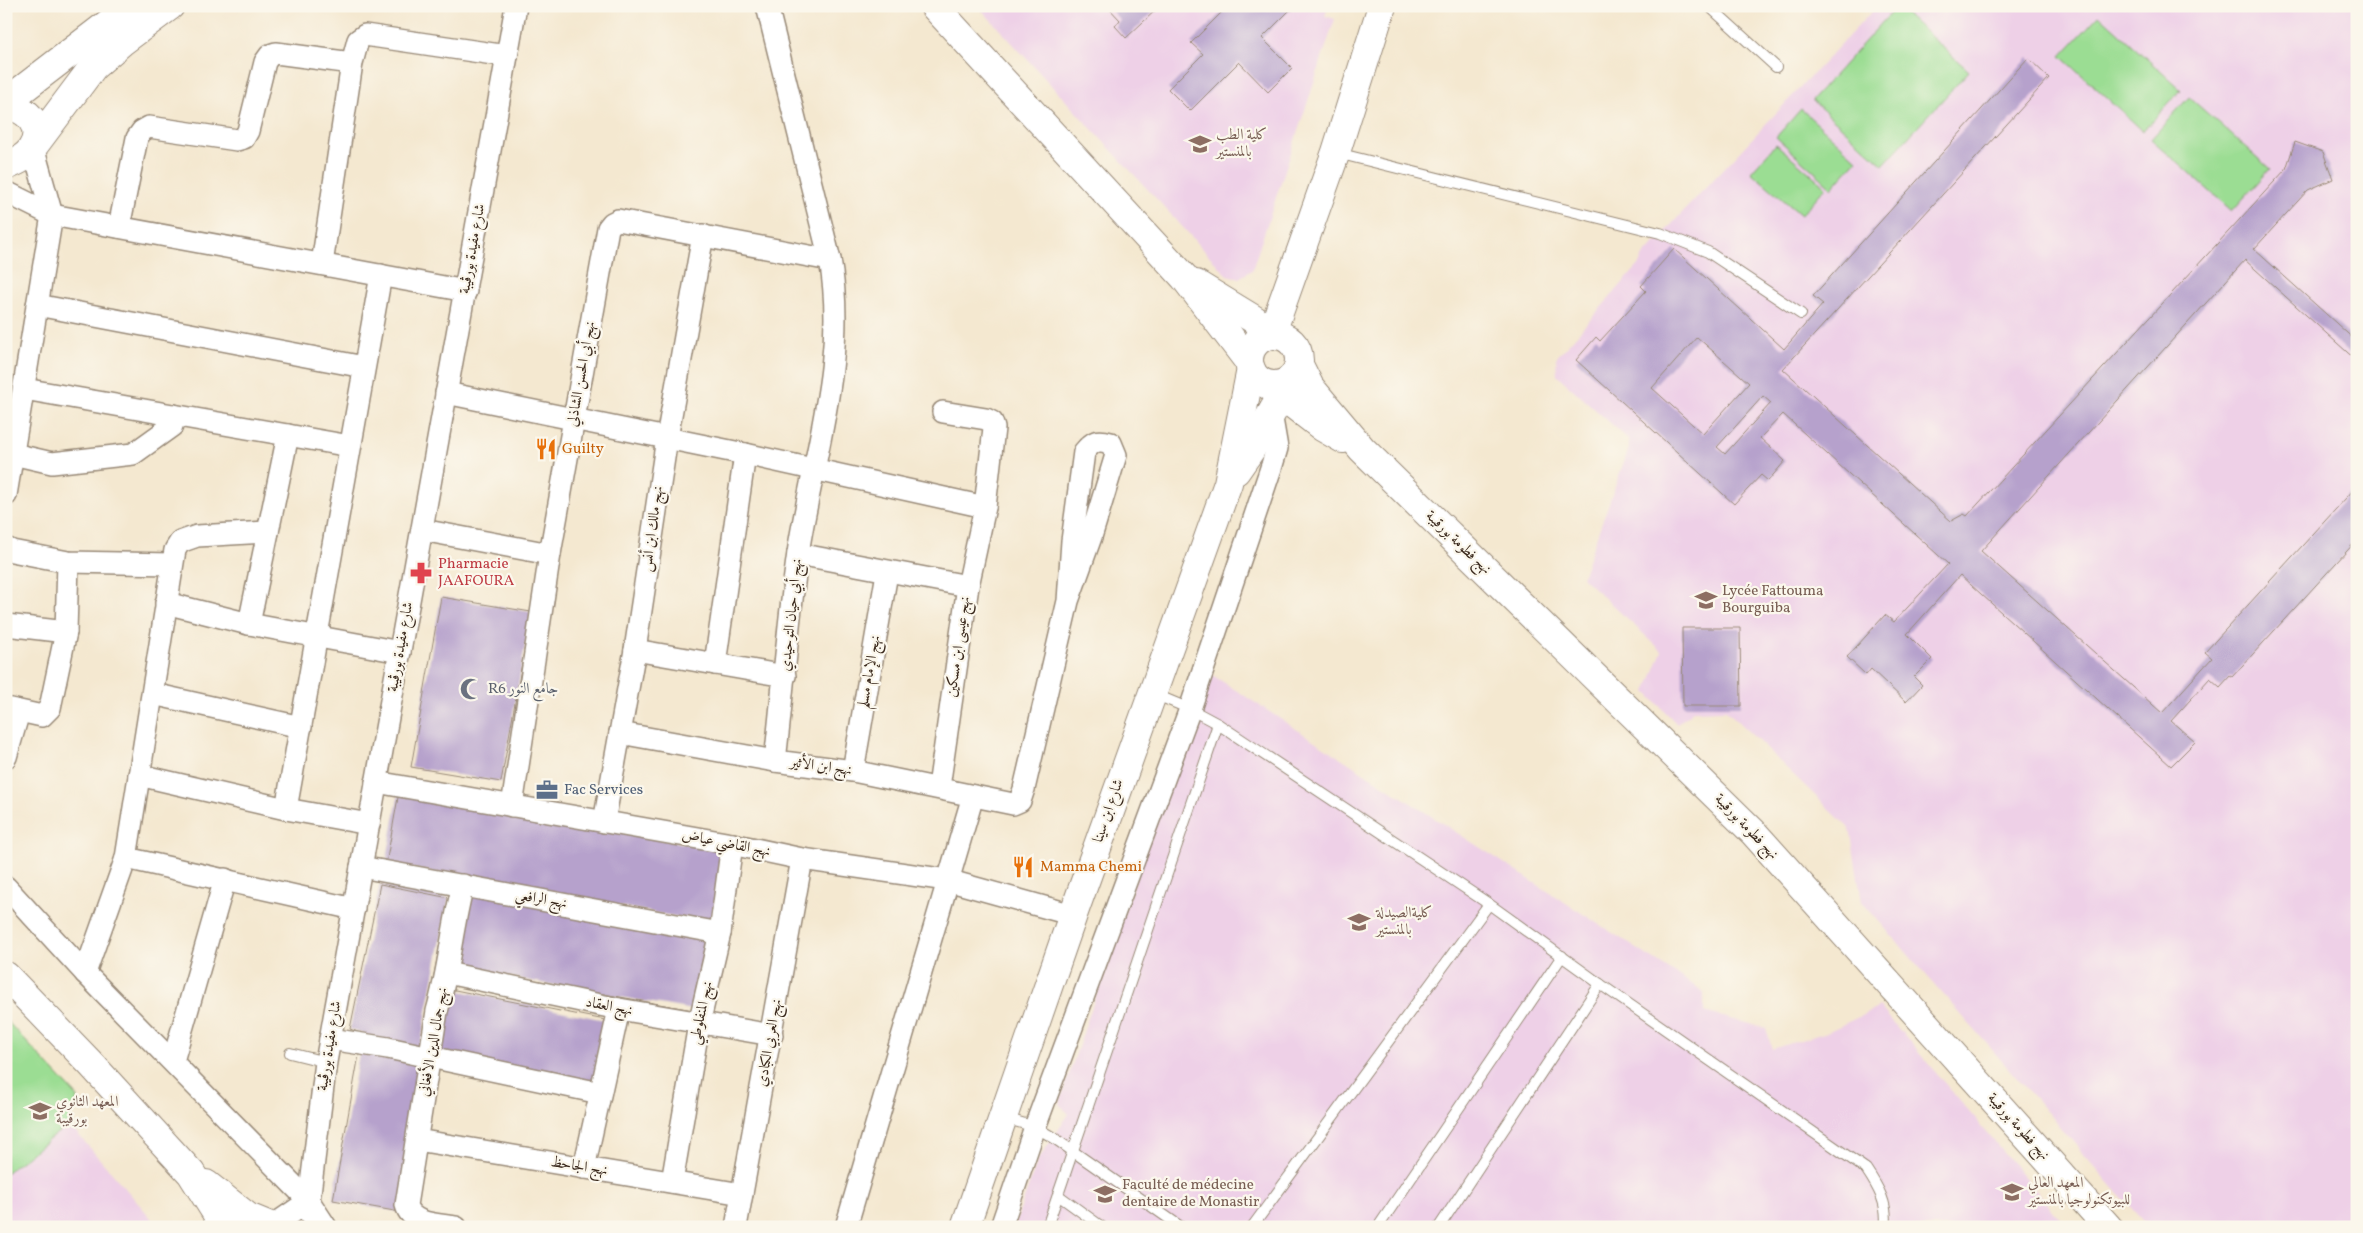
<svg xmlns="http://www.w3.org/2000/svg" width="2363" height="1233" viewBox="0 0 2363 1233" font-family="Vollkorn,Amiri,serif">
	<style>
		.built { fill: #eed0e7 }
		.green { fill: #9bdd93; stroke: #6b8458 }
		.building { fill: #b6a1cc; fill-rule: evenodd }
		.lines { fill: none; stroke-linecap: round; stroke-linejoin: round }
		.lane-casing { stroke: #988977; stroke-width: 12 }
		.street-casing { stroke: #988977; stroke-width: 24 }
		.secondary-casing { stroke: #988977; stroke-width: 30 }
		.lane { stroke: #fff; stroke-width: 10 }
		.street { stroke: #fff; stroke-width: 21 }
		.secondary { stroke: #fff; stroke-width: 28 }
		.labels { text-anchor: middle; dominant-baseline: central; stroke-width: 4.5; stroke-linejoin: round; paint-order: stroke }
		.education-label { font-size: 15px; fill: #785e54; stroke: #fbf7ec; text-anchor: start }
		.street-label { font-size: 15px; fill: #3b2a1e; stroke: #fbf7ec }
		.food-label { font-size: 15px; fill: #c56008; stroke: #fbf7ec; text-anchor: start }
		.health-label { font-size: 15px; fill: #be3a42; stroke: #fbf7ec; text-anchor: start }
		.worship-label { font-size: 15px; fill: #5b616d; stroke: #fbf7ec; text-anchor: start }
		.service-label { font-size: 15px; fill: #4e5e75; stroke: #fbf7ec; text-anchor: start }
	</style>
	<rect width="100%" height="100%" fill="#fbf7ec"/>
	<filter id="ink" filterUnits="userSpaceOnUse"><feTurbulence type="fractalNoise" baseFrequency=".02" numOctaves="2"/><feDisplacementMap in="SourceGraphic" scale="10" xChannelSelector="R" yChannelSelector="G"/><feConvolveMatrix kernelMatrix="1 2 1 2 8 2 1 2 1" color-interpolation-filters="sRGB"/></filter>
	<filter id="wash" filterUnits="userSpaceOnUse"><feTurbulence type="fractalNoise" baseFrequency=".0096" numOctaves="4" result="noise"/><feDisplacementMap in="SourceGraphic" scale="20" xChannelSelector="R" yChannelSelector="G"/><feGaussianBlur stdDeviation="1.12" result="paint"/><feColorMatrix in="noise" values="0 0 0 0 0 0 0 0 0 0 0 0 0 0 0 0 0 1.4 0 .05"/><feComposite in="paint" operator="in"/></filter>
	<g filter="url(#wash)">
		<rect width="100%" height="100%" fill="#f4e8d0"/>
		<g class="built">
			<path d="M978,6h350l-3,10 10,3 -83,251 -13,8 -12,-3z"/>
			<path d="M1877,6h480v1221h-209l-286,-325 -12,-73 -124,-119 -33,1 -16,13 -31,-32 16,-41 -80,-74 47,-129 -1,-9 -71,-64 -1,-17 83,-93 4,-9 38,-42z"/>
			<path d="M1206,671l498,321v20l62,16 6,21 55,-17 53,-25 187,220h-1053l24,-67 31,-46 -10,-10z"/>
			<path d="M6,1020l72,77 -9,27 90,103h-153z"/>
		</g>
		<g class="green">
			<path d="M1897,6l72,65 -86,94 -71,-65z"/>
			<path d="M2099,15l82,75 -38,41 -82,-75z"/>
			<path d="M2189,97l81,72 -38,42 -81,-72z"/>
			<path d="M1801,109l56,51 -25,28 -56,-51z"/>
			<path d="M1776,144l50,43 -25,28 -50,-43z"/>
			<path d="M6,1020l72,77 -9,27 -63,49z"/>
		</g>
		<g id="blocks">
			<g class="building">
				<path d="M1107,6h53l-34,32 -11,-12 5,-6z"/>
				<path d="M1228,6h7l5,5 5,-5h49l-32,32 30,30 -24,24 -29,-30 -49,49 -22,-22 35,-35 -12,-11z"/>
				<path d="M2028,58l21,20 -266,291 168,152 13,-7 3,2 319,-347 9,-27 28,10 10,27 -25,11 -54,59 103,93v19l-112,-101 -264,291 181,162 50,-55 -7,-6 152,-166v54l-125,137 -2,-1 -10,11 -10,-9 -39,43 24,21 -24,24 -211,-191 -53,59 25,25 -18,18 8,8 -16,17 -35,-33 -5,6 -19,-18 38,-42 9,7 54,-58 -165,-150 -23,24 25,23 -17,20 -7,-6 -27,29 -158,-144 20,-23 4,4 46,-50 -5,-5 33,-37 110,100 39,-45 -10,-8zM1697,337l52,46 -46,51 -51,-46zM1763,396l8,7 -46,51 -8,-7z"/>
				<path d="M441,597l90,15 -30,170 -90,-15z"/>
				<path d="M1682,628h58l1,78h-58z"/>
				<path d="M399,792l326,59 -14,72 -325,-59z"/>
				<path d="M380,884l69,14 -30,154 -33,-9 -36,-14z"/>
				<path d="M471,892l241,45 -14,74 -245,-44z"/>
				<path d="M450,989l160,32 -14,66 -161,-31z"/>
				<path d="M360,1049l67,12 -27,151 -67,-12z"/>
			</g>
		</g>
	</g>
	<g filter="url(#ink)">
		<use href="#blocks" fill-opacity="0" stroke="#988977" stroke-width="1"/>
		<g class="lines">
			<g class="lane-casing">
				<g id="lane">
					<path d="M1709,6l67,61"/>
					<path d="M1337,153l323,80 48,19 93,62"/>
					<path d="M1154,694l36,15 28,15 271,180 111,80 266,185c12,18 23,36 19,58"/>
					<path d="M290,1053l36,9"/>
					<path d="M1005,1118l30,9 19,11 127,89"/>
					<path d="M1058,1195l44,32"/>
					<path d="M1047,1227l171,-503"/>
					<path d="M1252,1227l237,-323"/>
					<path d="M1378,1227l184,-271"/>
					<path d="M1439,1227l161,-243"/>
				</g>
			</g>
			<g class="street-casing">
				<g id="street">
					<path d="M767,6l63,254c18,99 -17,195 -32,293 -10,68 -15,139 -23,208"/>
					<path d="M6,192l46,23 414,76"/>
					<path d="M119,227l18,-89 5,-7 7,-4 88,13 7,-2 4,-7 17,-69 5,-7 6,-2 76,10"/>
					<path d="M322,264l30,-201 6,-23 7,-5 142,21"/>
					<path d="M37,305l327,62"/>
					<path d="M24,389l326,57"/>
					<path d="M446,393l299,61 240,53"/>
					<path d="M13,454l39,9 81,-9 39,-28 2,-11"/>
					<path d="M6,495l46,-280 -19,-68"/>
					<path d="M422,530l128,24"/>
					<path d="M6,548l6,3 56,11 104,2"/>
					<path d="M798,554l170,32"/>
					<path d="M166,603l83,21 151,28"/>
					<path d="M249,624l39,-189"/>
					<path d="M6,625l60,7"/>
					<path d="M635,650l150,26"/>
					<path d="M715,664l30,-210"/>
					<path d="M153,694l148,33"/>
					<path d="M6,708l36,8 8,-8 16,-76 2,-70"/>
					<path d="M620,733l155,28 78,10 160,33 7,-3 4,-12 44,-188 4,-60 12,-89c9,-11 13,-13 27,-9l5,12 -25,82 -23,64"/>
					<path d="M6,757l13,-45"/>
					<path d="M853,771l34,-198"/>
					<path d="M139,775l147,34 83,15"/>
					<path d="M376,782l356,62 70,15 145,21 126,35"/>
					<path d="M939,787l29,-201 17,-79 9,-79 -2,-6 -6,-3 -43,-7"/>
					<path d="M512,806l38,-252 58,-326 4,-5 6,-3 212,40"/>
					<path d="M286,809l95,-534"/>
					<path d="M604,822l31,-172 32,-212 36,-203"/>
					<path d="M126,858l228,51"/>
					<path d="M361,867l359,66"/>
					<path d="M6,887l79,86 224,228 17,26"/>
					<path d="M85,973l41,-115 49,-308 5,-8 17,-6 71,-4"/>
					<path d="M447,973l172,36 153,26"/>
					<path d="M330,1039l58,9 212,45"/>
					<path d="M173,1061l52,-182"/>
					<path d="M417,1140l325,54"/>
					<path d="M584,1168l35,-159"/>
					<path d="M672,1182l27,-158 21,-91 12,-89"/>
					<path d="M309,1201l17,-139 190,-1056"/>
					<path d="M274,1225l35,-24 1,13"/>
					<path d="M456,1227c-17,-3 -45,-2 -50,-22l31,-194c12,-41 15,-84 26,-126"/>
					<path d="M736,1227l66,-368"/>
					<path d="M846,1227l127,-431"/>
					<path d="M1001,1227l34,-100 155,-418 82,-244 5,-17 -6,-35"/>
				</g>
			</g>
			<g class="secondary-casing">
				<g id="secondary">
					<path d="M934,6l250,271 65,85"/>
					<path d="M6,102l125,-96"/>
					<path d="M6,107c21,-1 39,21 26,41 -5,9 -16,14 -26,18"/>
					<path d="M33,147l60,-80 30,-26 47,-35"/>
					<path d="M1196,284l59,36 13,16"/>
					<path d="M1271,335l65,-183 46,-146"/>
					<circle cx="1274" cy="360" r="25"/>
					<path d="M1299,365l11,22 52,62 391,383 355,395"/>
					<path d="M1268,385l54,42 21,12"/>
					<path d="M1236,471l14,-20 41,-72"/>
					<path d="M6,976l85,88 100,109 34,54"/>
					<path d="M206,1184l42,33 22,9"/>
					<path d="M965,1227l108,-312 155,-432 23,-114"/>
				</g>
			</g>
			<use href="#lane" class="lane"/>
			<use href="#street" class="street"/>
			<use href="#secondary" class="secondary"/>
		</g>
	</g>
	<defs>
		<g id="university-bare" transform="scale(1.725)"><path d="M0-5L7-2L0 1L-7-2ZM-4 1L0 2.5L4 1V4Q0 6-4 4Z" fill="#8d6e63" stroke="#fbf7ec" stroke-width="2.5" paint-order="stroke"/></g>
		<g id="restaurant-bare" transform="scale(1.725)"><path d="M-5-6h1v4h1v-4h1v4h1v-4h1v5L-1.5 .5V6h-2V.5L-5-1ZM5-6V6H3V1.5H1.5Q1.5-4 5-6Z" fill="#e8710a" stroke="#fbf7ec" stroke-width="2.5" paint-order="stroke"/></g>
		<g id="pharmacy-bare" transform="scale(1.725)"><path d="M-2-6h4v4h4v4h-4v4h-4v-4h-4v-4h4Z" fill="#e0444e" stroke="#fbf7ec" stroke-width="2.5" paint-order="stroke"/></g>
		<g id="school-bare" transform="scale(1.725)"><path d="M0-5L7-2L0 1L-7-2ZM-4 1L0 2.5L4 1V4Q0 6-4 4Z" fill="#8d6e63" stroke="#fbf7ec" stroke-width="2.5" paint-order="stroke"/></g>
		<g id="mosque-bare" transform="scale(1.725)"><path d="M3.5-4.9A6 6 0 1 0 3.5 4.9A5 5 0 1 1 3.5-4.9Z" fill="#6b7280" stroke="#fbf7ec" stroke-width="2.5" paint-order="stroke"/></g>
		<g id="office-bare" transform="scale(1.725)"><path d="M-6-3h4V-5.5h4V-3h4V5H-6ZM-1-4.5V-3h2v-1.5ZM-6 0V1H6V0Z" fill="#5c6f8a" stroke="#fbf7ec" stroke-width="2.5" paint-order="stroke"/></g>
	</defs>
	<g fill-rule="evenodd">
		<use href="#university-bare" x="1200" y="144"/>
		<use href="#restaurant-bare" x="546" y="449"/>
		<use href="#pharmacy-bare" x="421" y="573"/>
		<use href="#school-bare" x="1706" y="600"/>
		<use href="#mosque-bare" x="471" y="689"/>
		<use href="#office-bare" x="547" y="790"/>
		<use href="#restaurant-bare" x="1023" y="867"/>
		<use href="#university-bare" x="1359" y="922"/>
		<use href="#school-bare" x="40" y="1111"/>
		<use href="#university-bare" x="2012" y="1192"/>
		<use href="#university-bare" x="1105" y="1194"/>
	</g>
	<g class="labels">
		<g class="education-label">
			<text x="1216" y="135">كلية الطب<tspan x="1216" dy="17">بالمنستير</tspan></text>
			<text x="1722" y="591">Lycée Fattouma<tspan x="1722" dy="17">Bourguiba</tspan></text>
			<text x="1376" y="913">كليةالصيدلة<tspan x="1376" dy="17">بالمنستير</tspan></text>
			<text x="56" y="1102">المعهد الثانوي<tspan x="56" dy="17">بورقيبة</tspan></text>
			<text x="2028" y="1183">المعهد العالي<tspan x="2028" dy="17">للبيوتكنولوجيا بالمنستير</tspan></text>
			<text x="1122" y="1185">Faculté de médecine<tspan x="1122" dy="17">dentaire de Monastir</tspan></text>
		</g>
		<g class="street-label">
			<text transform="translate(473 249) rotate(-80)">شارع مفيدة بورڨيبة</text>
			<text transform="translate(582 374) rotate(-80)">نهج أبي الحسن الشاذلي</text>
			<text transform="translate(653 529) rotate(-82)">نهج مالك ابن أنس</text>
			<text transform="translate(1458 543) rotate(44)">نهج فطومة بورقيبة</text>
			<text transform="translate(792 615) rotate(-84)">نهج أبي حيان التوحيدي</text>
			<text transform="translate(401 647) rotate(-80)">شارع مفيدة بورڨيبة</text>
			<text transform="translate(959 647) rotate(-82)">نهج عيسى ابن مسكين</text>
			<text transform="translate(870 672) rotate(-80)">نهج الإمام مسلم</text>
			<text transform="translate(821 767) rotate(8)">نهج ابن الأثير</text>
			<text transform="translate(1109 811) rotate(-71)">شارع ابن سينا</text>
			<text transform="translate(1746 827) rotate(46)">نهج فطومة بورقيبة</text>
			<text transform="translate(726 844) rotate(11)">نهج القاضي عياض</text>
			<text transform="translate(541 900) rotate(10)">نهج الرافعي</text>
			<text transform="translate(609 1007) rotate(11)">نهج العقاد</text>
			<text transform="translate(702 1013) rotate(-78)">نهج المنفلوطي</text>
			<text transform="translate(434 1042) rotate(-80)">نهج جمال الدين الأفغاني</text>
			<text transform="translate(770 1043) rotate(-80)">نهج العربي الكبادي</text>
			<text transform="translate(330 1046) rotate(-81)">شارع مفيدة بورڨيبة</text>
			<text transform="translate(2018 1127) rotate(48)">نهج فطومة بورقيبة</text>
			<text transform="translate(579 1167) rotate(9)">نهج الجاحظ</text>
		</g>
		<g class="food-label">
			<text x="562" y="449">Guilty</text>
			<text x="1040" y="867">Mamma Chemi</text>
		</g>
		<g class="health-label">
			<text x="438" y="564">Pharmacie<tspan x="438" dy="17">JAAFOURA</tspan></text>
		</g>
		<g class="worship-label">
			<text x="488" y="689">R6 جامع النور</text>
		</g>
		<g class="service-label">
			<text x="564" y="790">Fac Services</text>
		</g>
	</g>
	<rect width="2363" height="1233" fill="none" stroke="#fbf7ec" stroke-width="25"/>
</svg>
